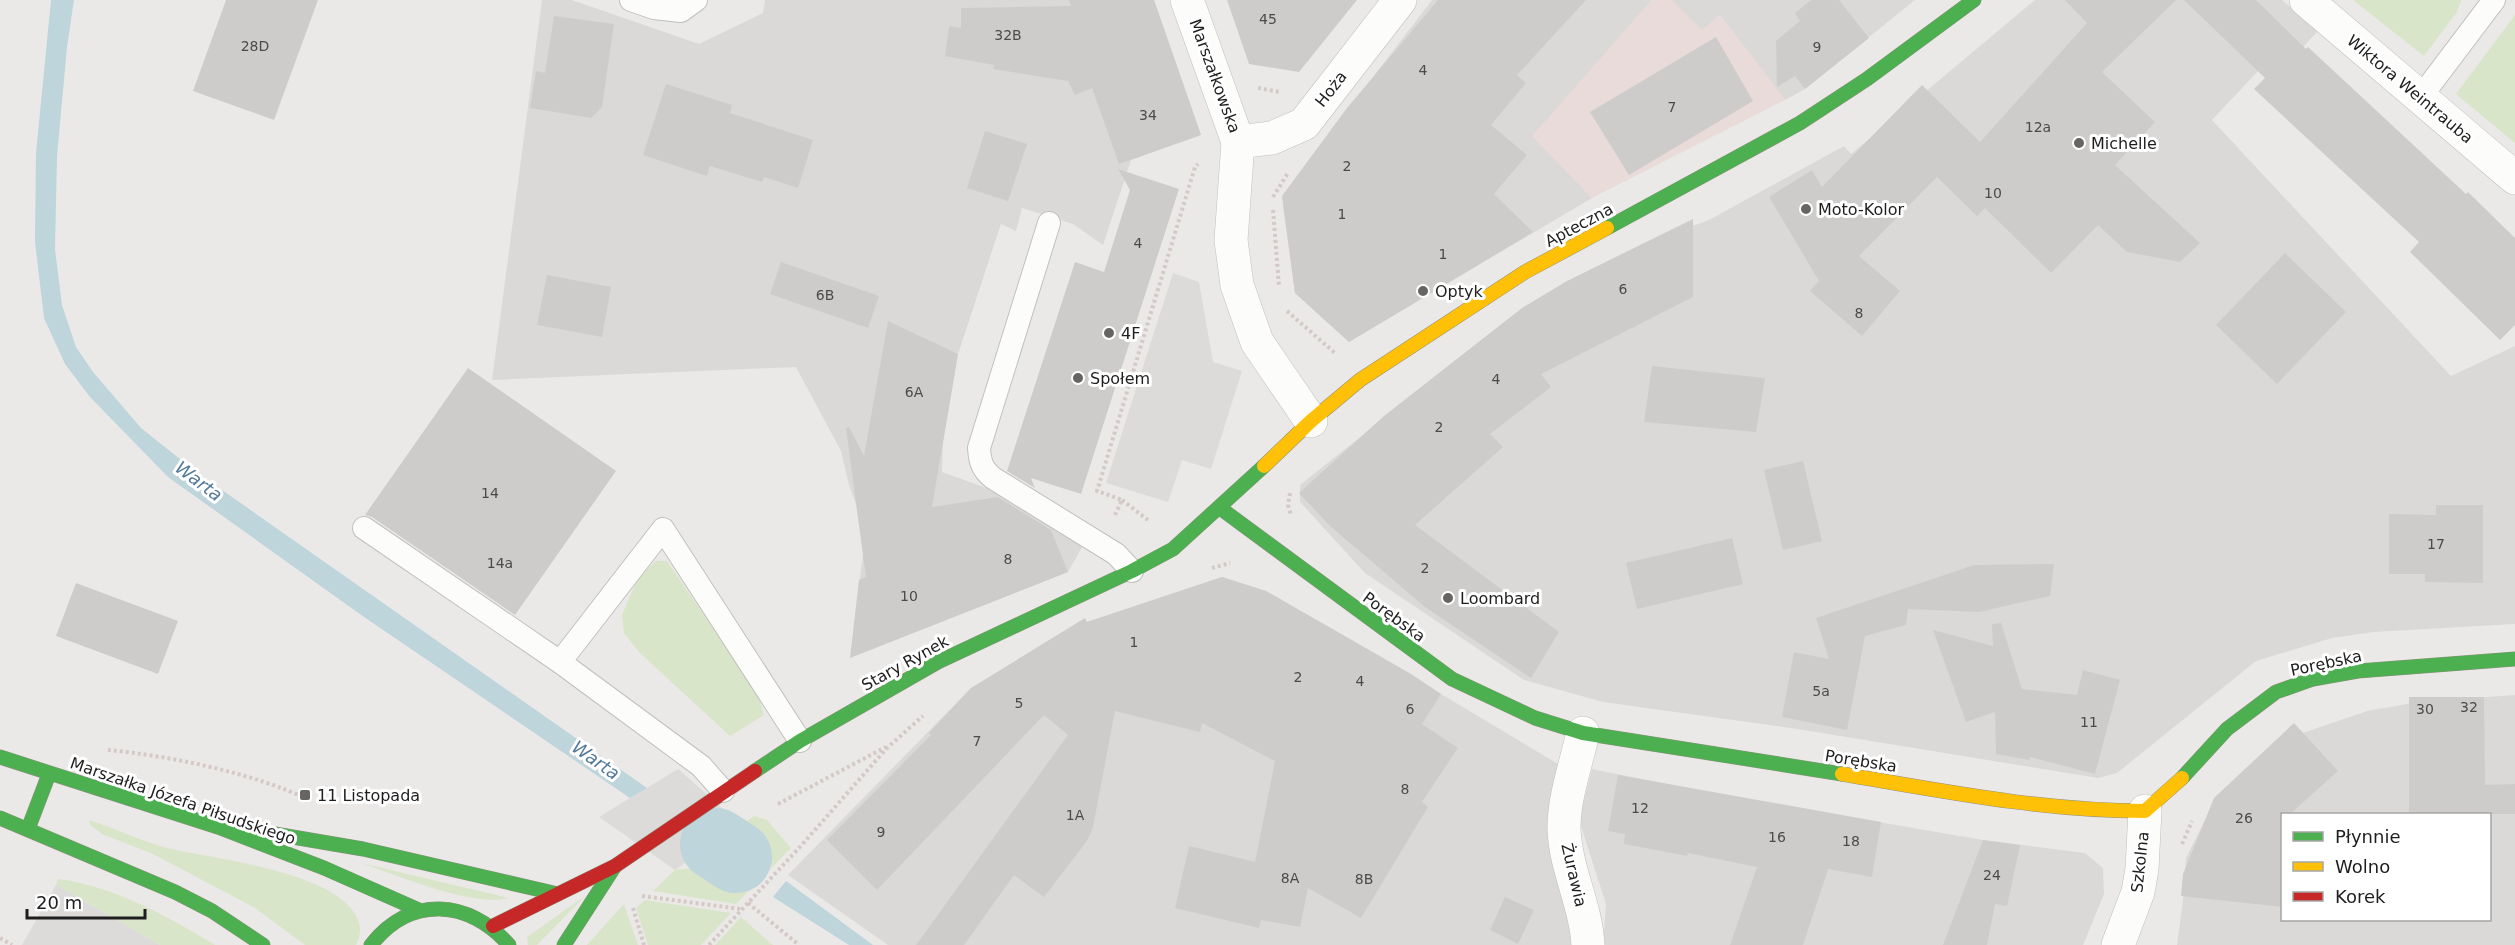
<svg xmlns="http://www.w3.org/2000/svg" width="2515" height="945" viewBox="0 0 2515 945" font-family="'DejaVu Sans',sans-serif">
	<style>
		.residential { fill: #dbd9d8; fill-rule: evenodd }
		.commercial { fill: #e8dbda }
		.grass { fill: #d9e5c9 }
		.parking { fill: #dcdbda }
		.water { fill: #bed5db }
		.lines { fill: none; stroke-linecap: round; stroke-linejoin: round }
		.river { stroke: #bed5db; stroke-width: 72 }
		.building { fill: #ceccca }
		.lane-casing { stroke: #c1c0bf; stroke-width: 24 }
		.street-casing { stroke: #c1c0bf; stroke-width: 34 }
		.fast-casing { stroke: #929281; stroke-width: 15 }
		.slow-casing { stroke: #929281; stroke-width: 15 }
		.jam-casing { stroke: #929281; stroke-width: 15 }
		.path { stroke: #d4c9c7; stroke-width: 4; stroke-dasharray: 3 3; stroke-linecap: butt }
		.lane { stroke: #fcfcfb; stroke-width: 22 }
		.street { stroke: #fcfcfb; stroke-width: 33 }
		.fast { stroke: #4caf50; stroke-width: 14 }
		.slow { stroke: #ffc107; stroke-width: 14 }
		.jam { stroke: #c62828; stroke-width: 14 }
		.poi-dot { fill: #666564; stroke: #fff; stroke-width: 2 }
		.labels { text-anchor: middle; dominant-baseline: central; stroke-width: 6; stroke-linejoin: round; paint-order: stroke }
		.number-label { font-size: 14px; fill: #4a4a49 }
		.street-label { font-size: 16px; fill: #1e1e1e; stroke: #fff }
		.poi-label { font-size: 16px; fill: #1e1e1e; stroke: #fff; text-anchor: start }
		.water-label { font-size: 18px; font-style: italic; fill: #53799a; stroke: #fff }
	</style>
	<rect width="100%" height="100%" fill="#ebe9e7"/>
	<g class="residential">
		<path d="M542,0h30l127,44 64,-31 2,-13h389l47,135 -70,25 -28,85 -30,-21 -51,-16 -6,23 -15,-7 -43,130 -15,89 -1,29 75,27 69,41 -18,32 -214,84 -3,-4 12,-99 -7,-49 -7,-19 -8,-34 -45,-84 -304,13z"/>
		<path d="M1432,0h220l-119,136 59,62 -243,144 -54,-49 -12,-87 15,-31z"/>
		<path d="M1671,0h244l-110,89 -20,11 -65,-85 -18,16z"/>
		<path d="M2035,0h247l36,31 -31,33 -12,-11 -63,67 239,256 64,-30v278l-142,8 -41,6 -76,23 -139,112 -19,5 -307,-50 -188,-26 -79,-22 -159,-107 -65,-71v-17l206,-164 181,-93 22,-8 135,-74 7,8z"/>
		<path d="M1222,577l44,14 143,82 32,21 117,70 -9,70 19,70 5,41h-685l-100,-70 181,-185 106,-64z"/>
		<path d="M2515,695v250h-338l7,-52 2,-35 18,-36 43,-51 44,-34 76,-26 51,-9zM2282,814h208v106h-208z"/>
		<path d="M1592,769l141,28 250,43 102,13 18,15 1,26 -21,51h-480l3,-41 -27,-84z"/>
	</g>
	<path class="commercial" d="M1652,0h19l31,30 18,-15 65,85 -193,98 -60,-62z"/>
	<g class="grass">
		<path d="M2353,0h108l-4,12 -33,44z"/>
		<path d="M2515,15v128l-59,-49z"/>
		<path d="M656,561h11l91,134 6,20 -34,21 -91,-84 -15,-19 -2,-18 16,-37z"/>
		<path d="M754,816l13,4 24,28 -55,56 -83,-13 22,-21 44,-5 18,-16 -5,-13 11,-12z"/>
		<path d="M89,820c26,8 52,21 78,28 45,11 184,24 193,79 1,5 -2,13 -4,18h-51l-50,-37 -102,-54 -51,-20 -12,-9z"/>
		<path d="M361,863l148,35c-36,10 -112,-23 -148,-35z"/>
		<path d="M58,879c56,7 109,37 157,66h-55l-104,-60z"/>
		<path d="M585,896l-48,49h-9l-1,-8z"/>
		<path d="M645,900l86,13 -30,32h-53l-12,-37z"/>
		<path d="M624,904l14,41h-51z"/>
		<path d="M741,917l32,28h-58z"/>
	</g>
	<g class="parking">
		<path d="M1173,273l26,9 14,80 29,9 -31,98 -29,-9 -14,42 -62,-19z"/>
		<path d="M678,769l63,56 -66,45 -76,-53z"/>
		<path d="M56,885l104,60h-138z"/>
	</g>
	<g class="water">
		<path d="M51,0h23l-7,47 -10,109 -2,93 7,56 14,42 17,25 48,56 54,43 452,317 -17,10 -266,-181 -196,-140 -78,-80 -25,-33 -21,-46 -9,-76 1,-89z"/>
		<path d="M786,881l87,64h-24l-76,-48z"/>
	</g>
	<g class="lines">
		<path class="river" d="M716,844l20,13"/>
	</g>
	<g class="building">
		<path d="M226,0h92l-44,120 -81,-29z"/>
		<path d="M1069,0h85l47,135 -82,29 -27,-76 -17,7 -7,-14 -75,-12 1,-4 -49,-9 4,-30 12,2v-20l110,-2z"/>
		<path d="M1227,0h130l-58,72 -50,-8z"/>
		<path d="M1438,0h148l-69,75 9,8 -35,42 36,30 -33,39 39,38 -184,110 -54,-49 -13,-97 65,-88z"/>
		<path d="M1811,0h28l30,38 -64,51 -10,-13 -18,11 -1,-46 24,-20 -5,-8z"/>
		<path d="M2065,0h111l-74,72 53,50 -40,43 85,78 -20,19 -53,-10 -29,-27 -47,48 -66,-65 -8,8 -40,-39 -78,79 41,35 -38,45 -52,-45 9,-10 -50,-84 43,-27 10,17 100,-102 58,57 107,-119z"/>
		<path d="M2184,0h72l50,49 2,-2 158,147 2,-2 47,46v87l-15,15 -90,-88 9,-10 -165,-153 11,-11z"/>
		<path d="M554,16l60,8 -12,83 -11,11 -61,-10 6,-37 9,2z"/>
		<path d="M1716,37l37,64 -124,74 -39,-63z"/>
		<path d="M666,84l66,21 -2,8 83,27 -15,48 -34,-11 -2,5 -52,-16 -3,10 -64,-21z"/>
		<path d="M985,131l42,13 -19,57 -41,-13z"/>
		<path d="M1118,169l61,20 -98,305 -50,-16 4,10 -28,-17 68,-209 29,10 26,-82z"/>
		<path d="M1693,219v78l-152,77 10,13 -61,47 13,13 -88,78 144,107 -28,46 -106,-71 -96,-82 -30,-32 85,-77 138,-108 45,-27z"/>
		<path d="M2285,253l61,59 -69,72 -61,-59z"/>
		<path d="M781,262l98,34 -11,32 -98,-34z"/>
		<path d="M547,275l64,12 -9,50 -65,-12z"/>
		<path d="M888,321l70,33 -26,153 66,-10 53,33 17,42 -218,86 9,-78 7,-3 -20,-149 3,-1 15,29z"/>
		<path d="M1652,366l113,12 -9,54 -112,-10z"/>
		<path d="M468,368l148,103 -101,144 -143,-98 -7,-2z"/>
		<path d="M1803,461l19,80 -39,9 -19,-80z"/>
		<path d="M2436,505h47v78l-58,-1v-8h-36v-60l47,1z"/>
		<path d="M1732,538l11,46 -106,25 -11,-46z"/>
		<path d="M2054,564l-4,32 -71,16 -71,-3 -2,16 -41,11 -18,94 -65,-13 12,-65 35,7 -13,-41 158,-53z"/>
		<path d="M1222,577l44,14 145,83 30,20 -19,30 36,24 -36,54 6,5 -67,111 -53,-30 -8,39 -39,-7 -2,8 -84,-20 14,-62 66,16 20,-101 -73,-38 -2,9 -85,-21 -22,116 -6,14 -43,56 -30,-22 -50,70h-48l152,-210 -24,-20 -167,175 -50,-50 104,-105 -2,-2 42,-45 114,-70 2,4z"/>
		<path d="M76,583l102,38 -20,53 -102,-38z"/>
		<path d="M2001,623l21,66 55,6 6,-25 37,10 -25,94 -65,-17 -1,3 -33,-6 -1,-42 -29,10 -33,-92 60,16 -1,-22z"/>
		<path d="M2409,697h75l1,88 30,-1v30h-106z"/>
		<path d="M2294,723l44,48 -48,43h-7v93l-102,-11 2,-22 31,-76z"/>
		<path d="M1618,775l263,47 -9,55 -44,-8 -25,76h-73l27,-78 -69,-14 -1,3 -63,-12 1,-10 -17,-3z"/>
		<path d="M1983,840l37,5 -13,61 -12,-2 -8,41h-44z"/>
		<path d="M1505,897l29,13 -16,34 -28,-14z"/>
	</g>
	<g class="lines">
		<g class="lane-casing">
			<g id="lane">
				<path d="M631,0l23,8 27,3 15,-11"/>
				<path d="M2420,98l74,-98"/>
				<path d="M1049,223l-70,225c1,14 3,21 14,30l123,76 16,17"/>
				<path d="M364,528l196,134"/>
				<path d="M723,791l-22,-25 -141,-104 103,-133 137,212"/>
			</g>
		</g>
		<g class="street-casing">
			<g id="street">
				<path d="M1187,0l51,142 -7,98 6,45 20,57 54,79"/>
				<path d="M2306,0l209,178"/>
				<path d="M1238,142l34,-4 32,-14 96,-124"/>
				<path d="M1583,733c-7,31 -19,64 -19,95 1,40 22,77 24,117"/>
				<path d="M2118,945l20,-53 4,-23 3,-58"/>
			</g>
		</g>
		<g class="fast-casing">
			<g id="fast">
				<path d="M1607,228l193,-105 67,-44 107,-79"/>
				<path d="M1220,508l232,171 83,39 48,15 259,41"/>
				<path d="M0,757l218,70 106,41 95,42"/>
				<path d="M755,771l45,-30 138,-79 194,-91 41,-22 91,-83"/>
				<path d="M2182,778l45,-49 49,-37 37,-13 45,-8 157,-12"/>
				<path d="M0,818l175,74 37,19 51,34"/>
				<path d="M28,829l21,-55"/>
				<path d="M275,834l88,15 195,45"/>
				<path d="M371,945c39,-50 98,-46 138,0"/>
				<path d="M564,945l51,-79"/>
			</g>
		</g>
		<g class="slow-casing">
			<g id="slow">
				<path d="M1264,466l47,-45 49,-41 165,-108 82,-44"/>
				<path d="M1842,774c101,17 201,37 303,37l37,-33"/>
			</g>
		</g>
		<g class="jam-casing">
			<path id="jam" d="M493,926l122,-60 140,-95"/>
		</g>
		<g class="path">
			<path d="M1258,88l22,4"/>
			<path d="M1273,197l15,-24"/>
			<path d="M1273,210l6,76"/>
			<path d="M1287,311l49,43"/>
			<path d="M1290,493l-2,12 3,10"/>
			<path d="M1122,500l26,20"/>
			<path d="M1115,515l7,-15 -25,-9 98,-324 3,-3"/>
			<path d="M1212,568l18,-5"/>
			<path d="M108,750c62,6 146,23 201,50"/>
			<path d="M778,804l108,-57"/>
			<path d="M2182,844l10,-23"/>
			<path d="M642,896l99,13"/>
			<path d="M748,903l51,42"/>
			<path d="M633,908l11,37"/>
			<path d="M0,938l12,7"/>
			<path d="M709,945l90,-97 88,-100 36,-32"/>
		</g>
		<use href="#lane" class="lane"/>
		<use href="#street" class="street"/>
		<use href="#fast" class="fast"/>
		<use href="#slow" class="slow"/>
		<use href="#jam" class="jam"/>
	</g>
	<g class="poi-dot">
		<circle cx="2079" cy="143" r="6"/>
		<circle cx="1806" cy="209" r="6"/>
		<circle cx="1423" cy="291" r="6"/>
		<circle cx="1109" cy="333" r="6"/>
		<circle cx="1078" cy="378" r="6"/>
		<circle cx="1448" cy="598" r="6"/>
		<rect x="299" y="789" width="12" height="12" rx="3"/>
	</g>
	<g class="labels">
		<g class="number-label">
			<text x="1268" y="19">45</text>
			<text x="1008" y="35">32B</text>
			<text x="255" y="46">28D</text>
			<text x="1817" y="47">9</text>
			<text x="1423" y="70">4</text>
			<text x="1672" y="107">7</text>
			<text x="1148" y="115">34</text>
			<text x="2038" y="127">12a</text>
			<text x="1347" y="166">2</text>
			<text x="1993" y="193">10</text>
			<text x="1342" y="214">1</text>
			<text x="1138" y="243">4</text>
			<text x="1443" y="254">1</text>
			<text x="1623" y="289">6</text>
			<text x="825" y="295">6B</text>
			<text x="1859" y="313">8</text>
			<text x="1496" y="379">4</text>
			<text x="914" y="392">6A</text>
			<text x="1439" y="427">2</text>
			<text x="490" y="493">14</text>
			<text x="2436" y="544">17</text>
			<text x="1008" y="559">8</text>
			<text x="500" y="563">14a</text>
			<text x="1425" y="568">2</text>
			<text x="909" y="596">10</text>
			<text x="1134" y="642">1</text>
			<text x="1298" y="677">2</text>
			<text x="1360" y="681">4</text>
			<text x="1821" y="691">5a</text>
			<text x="1019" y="703">5</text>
			<text x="2469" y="707">32</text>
			<text x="1410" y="709">6</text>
			<text x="2425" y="709">30</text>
			<text x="2089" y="722">11</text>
			<text x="977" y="741">7</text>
			<text x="1405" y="789">8</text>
			<text x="1640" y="808">12</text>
			<text x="1075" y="815">1A</text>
			<text x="2244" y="818">26</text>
			<text x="881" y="832">9</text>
			<text x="1777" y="837">16</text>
			<text x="1851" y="841">18</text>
			<text x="1992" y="875">24</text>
			<text x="1290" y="878">8A</text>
			<text x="1364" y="879">8B</text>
		</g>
		<g class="street-label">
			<text transform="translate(1215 76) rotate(70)">Marszałkowska</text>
			<text transform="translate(1331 89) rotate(-52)">Hoża</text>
			<text transform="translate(2410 89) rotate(40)">Wiktora Weintrauba</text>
			<text transform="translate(1579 225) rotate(-28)">Apteczna</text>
			<text transform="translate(1394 617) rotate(36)">Porębska</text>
			<text transform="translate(905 663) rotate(-29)">Stary Rynek</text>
			<text transform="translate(2326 663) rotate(-12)">Porębska</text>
			<text transform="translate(1861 761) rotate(9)">Porębska</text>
			<text transform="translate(183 801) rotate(19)">Marszałka Józefa Piłsudskiego</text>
			<text transform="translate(2140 862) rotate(-84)">Szkolna</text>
			<text transform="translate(1574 875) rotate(77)">Żurawia</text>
		</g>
		<g class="poi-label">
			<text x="2091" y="143">Michelle</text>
			<text x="1818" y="209">Moto-Kolor</text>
			<text x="1435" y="291">Optyk</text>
			<text x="1121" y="333">4F</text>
			<text x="1090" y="378">Społem</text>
			<text x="1460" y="598">Loombard</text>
			<text x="317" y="795">11 Listopada</text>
		</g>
		<g class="water-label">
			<text transform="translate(199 481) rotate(37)">Warta</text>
			<text transform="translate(596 760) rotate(35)">Warta</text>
		</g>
	</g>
	<rect x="2281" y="813" width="210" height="108" fill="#ffffff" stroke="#a5a5a5" stroke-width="1.5"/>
	<rect x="2293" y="832" width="30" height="9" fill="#4caf50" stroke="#a5a5a5" stroke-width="1.5"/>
	<text x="2335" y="843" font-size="18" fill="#1e1e1e">Płynnie</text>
	<rect x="2293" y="862" width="30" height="9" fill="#ffc107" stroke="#a5a5a5" stroke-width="1.5"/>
	<text x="2335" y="873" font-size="18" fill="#1e1e1e">Wolno</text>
	<rect x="2293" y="892" width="30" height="9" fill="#c62828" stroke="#a5a5a5" stroke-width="1.5"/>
	<text x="2335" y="903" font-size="18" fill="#1e1e1e">Korek</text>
	<path d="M27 909v9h118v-9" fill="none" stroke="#1e1e1e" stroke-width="3"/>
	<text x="36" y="909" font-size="18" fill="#1e1e1e" stroke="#ffffff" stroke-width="4.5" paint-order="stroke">20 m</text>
</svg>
